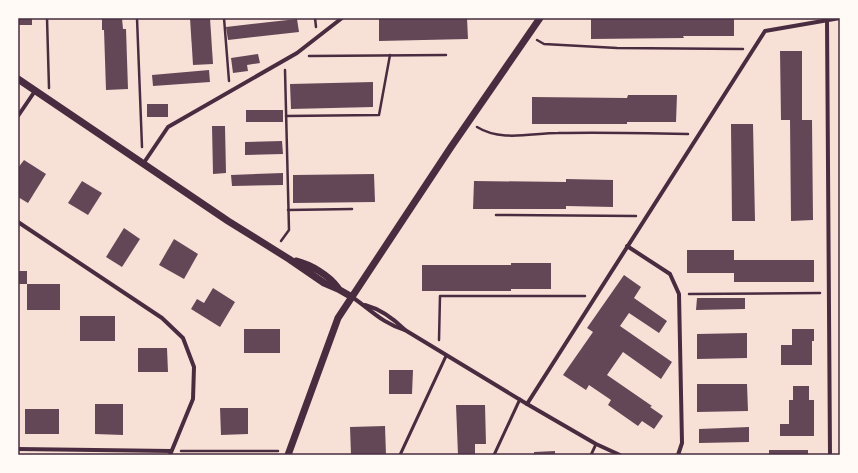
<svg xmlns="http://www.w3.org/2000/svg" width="858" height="473" viewBox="0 0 858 473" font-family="Manrope,sans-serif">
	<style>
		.building { fill: #644757 }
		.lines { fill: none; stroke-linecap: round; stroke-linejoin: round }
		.path { stroke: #4a2c40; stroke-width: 2.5 }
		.service { stroke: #4a2c40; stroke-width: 3 }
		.minor { stroke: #4a2c40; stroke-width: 4 }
		.tertiary { stroke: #4a2c40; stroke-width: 7 }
		.neatline { fill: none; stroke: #4a2c40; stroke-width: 1.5 }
	</style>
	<rect width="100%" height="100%" fill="#f7e1d7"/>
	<g class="building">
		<rect x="18" y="18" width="14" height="7"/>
		<path d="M102,18h20l1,11h3l2,60 -22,1 -2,-60h-2z"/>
		<path d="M190,18h20l3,46 -20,1z"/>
		<path d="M379,18h88l1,21 -89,2z"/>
		<path d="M591,18h143v18h-51l1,2 -93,1z"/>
		<path d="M297,19l2,13 -71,8 -2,-13z"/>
		<path d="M780,51h22v69h10l1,100 -22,1 -1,-101h-9z"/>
		<path d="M258,54l2,9 -13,2 1,6 -15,2 -2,-15z"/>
		<path d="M209,70l1,12 -57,4 -1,-11z"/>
		<path d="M373,82v25l-82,2 -1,-25z"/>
		<path d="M628,95h49l-1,27h-49v2h-95v-27l95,1z"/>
		<rect x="147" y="104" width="21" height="13"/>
		<rect x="246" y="110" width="37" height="12"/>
		<path d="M731,124h22l2,97h-23z"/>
		<path d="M212,126h13l1,47 -13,1z"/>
		<path d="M282,141l1,13 -38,1v-13z"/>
		<path d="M24,160l22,14 -18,29 -10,-6v-29z"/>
		<path d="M283,173v12l-51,1 -1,-11z"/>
		<path d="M374,174l1,28 -82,1v-28z"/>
		<path d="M566,179l47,1v27l-47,-1v3h-93l1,-28 92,1z"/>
		<path d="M82,181l20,12 -14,22 -20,-12z"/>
		<path d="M124,228l16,11 -18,28 -16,-10z"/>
		<path d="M174,239l24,15 -14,25 -25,-14z"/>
		<path d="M687,250h47v10h80v22h-80v-9h-47z"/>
		<path d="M511,263h40v26h-40v2h-89v-26h89z"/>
		<rect x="18" y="271" width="9" height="13"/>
		<path d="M624,275l17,12 -7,11 33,23 -8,12 -30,-20 -9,13 52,36 -11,17 -38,-27 -16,23 45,31 -2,1 13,9 -9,13 -12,-8 -4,5 -30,-21 3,-5 -22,-15 -3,5 -23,-15 30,-43 -6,-4z"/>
		<rect x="27" y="284" width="33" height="26"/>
		<path d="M213,288l22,14 -15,25 -29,-18 6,-10 7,4z"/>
		<path d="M697,298h48v11l-49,1z"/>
		<rect x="80" y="316" width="35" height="25"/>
		<rect x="244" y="329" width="36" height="24"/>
		<path d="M792,329h22v12h-2v24h-31v-20h11z"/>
		<path d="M747,333v25l-50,1v-25z"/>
		<path d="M138,348h29l1,24h-30z"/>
		<path d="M389,370h24l-1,24h-23z"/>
		<path d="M697,384h50l1,27 -51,1z"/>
		<path d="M793,386h16v14h5v36h-34v-12h9v-24h4z"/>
		<path d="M95,404h28v31l-28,-1z"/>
		<path d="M456,405h29l1,39h-11v11h-17z"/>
		<path d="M220,408h28v26l-27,1z"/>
		<rect x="25" y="409" width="34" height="25"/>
		<path d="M385,426l1,29h-35l-1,-28z"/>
		<path d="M749,427v15l-50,1v-14z"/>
		<rect x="769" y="450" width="39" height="5"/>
		<path d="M555,451v4h-21v-3z"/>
	</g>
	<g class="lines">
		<g class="path">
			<path d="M47,18l2,70"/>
			<path d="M137,18l5,129"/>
			<path d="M224,18l5,63"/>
			<path d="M315,18l1,9"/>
			<path d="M537,40l7,4 73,4 126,1"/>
			<path d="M309,56l137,-1"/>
			<path d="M286,116l93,-1 11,-60"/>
			<path d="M477,127c24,15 55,6 81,6 44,-1 87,0 130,1"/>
			<path d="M288,210l64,-1"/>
			<path d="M496,215l140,1"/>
			<path d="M281,241l8,-11 -4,-160"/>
			<path d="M689,294l131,-1"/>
			<path d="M439,340l1,-44h145"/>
			<path d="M181,451h97"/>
		</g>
		<g class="service">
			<path d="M400,455l46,-99"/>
			<path d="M494,455l26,-56"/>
			<path d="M591,455l5,-11"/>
		</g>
		<g class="minor">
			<path d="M827,20l3,435"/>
			<path d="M18,116l17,-25"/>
			<path d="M143,164l25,-37 129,-74 45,-35"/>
			<path d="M18,222l144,96 21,20 11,29 -1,32 -23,56"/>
			<path d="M627,246l43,28 9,20 3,149 -4,12"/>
			<path d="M352,297c18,12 31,27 53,33"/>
			<path d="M365,305c15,4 29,14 40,25l122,74 69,40 24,11"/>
			<path d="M527,404l238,-373 75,-13"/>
			<path d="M18,449l153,2"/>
		</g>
		<g class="tertiary">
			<path d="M18,79l210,142 61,38 35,24 14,6 14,8"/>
			<path d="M296,261c15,4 33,14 42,27"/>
			<path d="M288,455l50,-137 113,-171 89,-129"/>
		</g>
	</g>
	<rect width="858" height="473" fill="none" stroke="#fffaf5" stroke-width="38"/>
	<rect x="19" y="19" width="820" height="435" class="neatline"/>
</svg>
